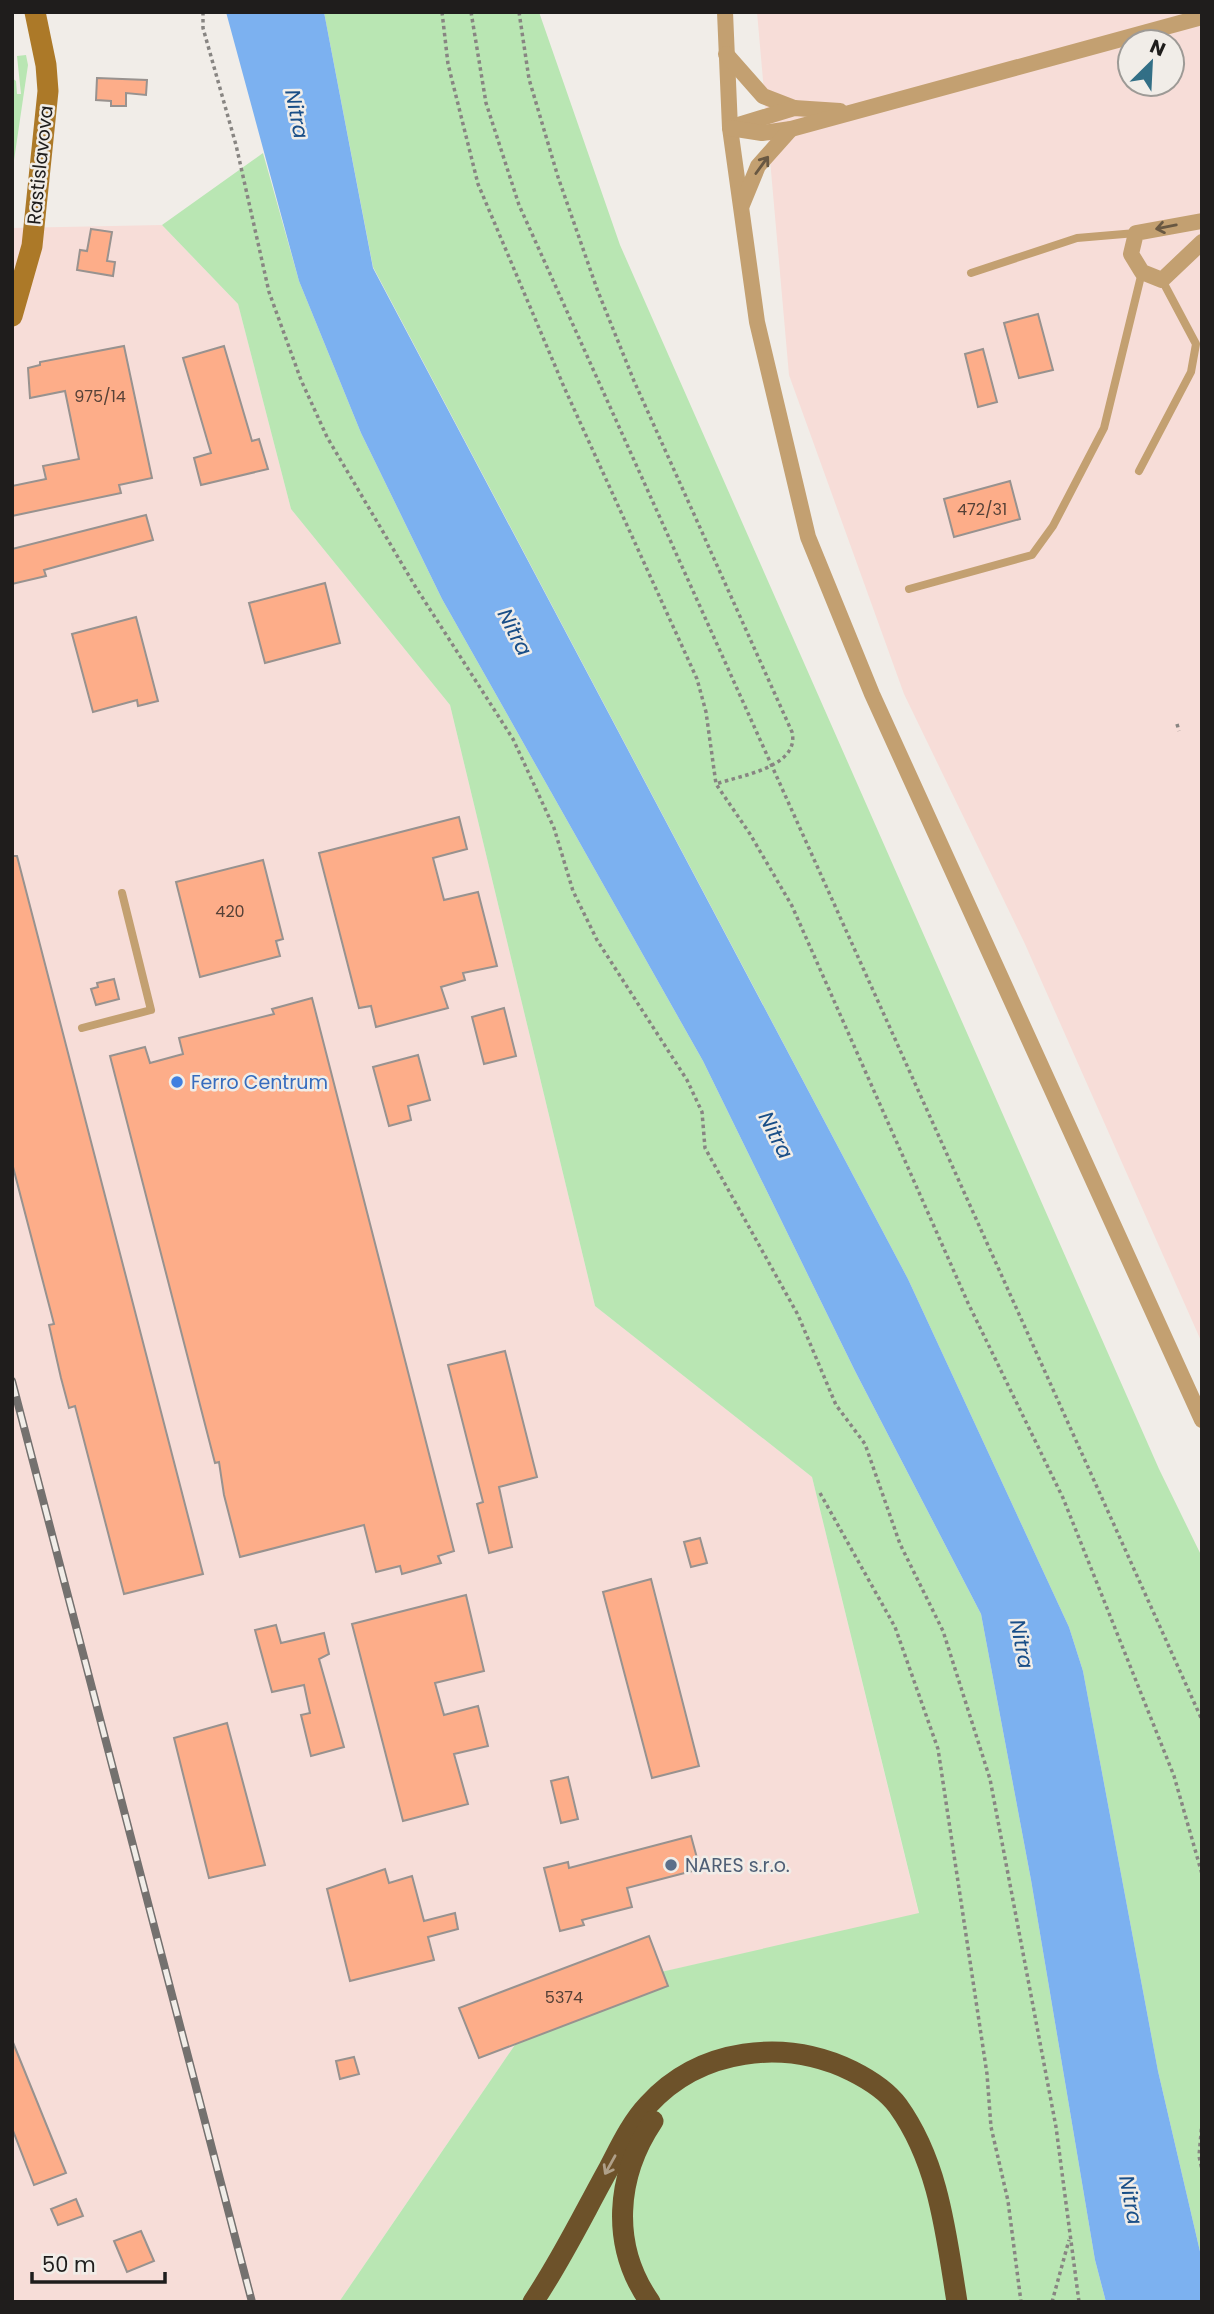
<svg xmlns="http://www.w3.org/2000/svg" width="1214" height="2314" viewBox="0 0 1214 2314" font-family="Poppins,sans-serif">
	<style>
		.industrial { fill: #f7ddd8; fill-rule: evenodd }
		.green { fill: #b9e6b3 }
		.water { fill: #7cb1f0 }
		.building { fill: #fdad89; stroke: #98928f; stroke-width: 2 }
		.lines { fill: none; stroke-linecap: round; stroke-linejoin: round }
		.path { stroke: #888582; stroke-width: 3.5; stroke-dasharray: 3.5 3.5; stroke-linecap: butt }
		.lane { stroke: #c3a071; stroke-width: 8 }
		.street { stroke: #c3a071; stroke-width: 16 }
		.secondary { stroke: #ac7928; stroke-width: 21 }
		.highway { stroke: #6d522a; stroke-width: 21 }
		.rail-casing { stroke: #74716f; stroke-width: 8 }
		.rail { stroke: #f1ede8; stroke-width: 5; stroke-dasharray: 16; stroke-linecap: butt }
		.oneway { stroke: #695842 }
		.oneway2 { stroke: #afa089 }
		.shop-dot { fill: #3f7fe0; stroke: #f1ede8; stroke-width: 2.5 }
		.service-dot { fill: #5c6f8a; stroke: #f1ede8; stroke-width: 2.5 }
		.labels { text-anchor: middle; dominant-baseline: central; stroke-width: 5; stroke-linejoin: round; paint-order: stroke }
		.number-label { font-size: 16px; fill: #564137 }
		.street-label { font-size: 19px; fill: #1f1d1c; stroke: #f1ede8 }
		.shop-label { font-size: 19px; fill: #366cbe; stroke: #f1ede8; text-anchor: start }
		.service-label { font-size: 19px; fill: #4e5e75; stroke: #f1ede8; text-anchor: start }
		.water-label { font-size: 21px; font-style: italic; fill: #194e87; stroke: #f1ede8 }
	</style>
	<rect width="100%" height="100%" fill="#f1ede8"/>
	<g class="industrial">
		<path d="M757,12h445v1331l-177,-399 -121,-250 -115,-319zM1130,42h42v42h-42z"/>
		<path d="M162,225l76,79 53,205 159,196 145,601 217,171 107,437 -372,84 -208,304h-327v-2074z"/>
	</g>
	<g class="green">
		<path d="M324,12h215l81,233 539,1224 43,88v703l-44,-189 -75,-400 -14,-44 -161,-348 -535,-1012z"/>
		<path d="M26,55l2,10 -16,109v-96l4,3 1,13h4l-4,-38z"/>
		<path d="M263,153l36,128 62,152 81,166 261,462 152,310 126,243 50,266 64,380 11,42h-767l208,-304 372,-85 -107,-436 -217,-171 -145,-601 -159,-196 -53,-205 -76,-79z"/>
	</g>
	<path class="water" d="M226,12h98l49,256 535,1011 161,348 14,44 75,400 44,189v42h-96l-11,-42 -64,-380 -50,-266 -126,-243 -152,-310 -261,-462 -81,-166 -62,-152z"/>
	<g class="building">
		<path d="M97,78l50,2 -1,15 -20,-2v13h-15v-5l-15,-1z"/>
		<path d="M91,229l21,3 -5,29 8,1 -2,14 -36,-6 3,-20 7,1z"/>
		<path d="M1038,314l15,56 -34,8 -15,-55z"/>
		<path d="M124,346l28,132 -33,7 2,8 -109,23v-30l34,-7 -3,-13 36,-7 -14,-68 -35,7 -2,-30 12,-3v-3z"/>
		<path d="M224,346l28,95 7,-2 9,30 -67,16 -7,-27 17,-5 -28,-95z"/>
		<path d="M983,349l14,53 -19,5 -13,-53z"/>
		<path d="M1010,481l10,38 -66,18 -10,-38z"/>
		<path d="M146,515l7,25 -109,30 2,6 -34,8v-35z"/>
		<path d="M325,583l15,60 -75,20 -16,-60z"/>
		<path d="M136,617l22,84 -20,5 -1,-6 -44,12 -21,-78z"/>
		<path d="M459,817l8,32 -34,9 11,42 34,-8 19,74 -34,7 2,7 -24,7 7,21 -72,19 -5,-21 -12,2 -40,-155z"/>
		<path d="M12,856h5l186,718 -79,20 -49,-188 -6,2 -8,-30 -12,-53 5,-1 -42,-161z"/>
		<path d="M263,860l20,79 -7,2 4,15 -80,21 -24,-95z"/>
		<path d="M114,979l5,20 -23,6 -5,-16 7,-2 -1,-4z"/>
		<path d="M312,998l142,553 -16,5 3,7 -39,11 -2,-8 -24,6 -12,-47 -124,32 -16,-62 -5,-33 -4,1 -105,-407 35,-9 5,16 33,-9 -4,-16 95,-24 -2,-5z"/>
		<path d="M504,1008l12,48 -32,8 -12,-47z"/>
		<path d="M418,1055l12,45 -22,6 3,14 -22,6 -16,-59z"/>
		<path d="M505,1351l32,126 -38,10 13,60 -23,6 -12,-49 6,-2 -35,-137z"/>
		<path d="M700,1538l7,25 -16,4 -7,-25z"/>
		<path d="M651,1579l48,187 -47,12 -49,-186z"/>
		<path d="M466,1595l18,76 -49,12 9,32 34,-9 10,40 -34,8 14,50 -65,17 -51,-197z"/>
		<path d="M276,1625l5,18 43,-10 5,21 -10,5 25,88 -33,9 -10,-41 9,-2 -6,-28 -32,7 -17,-62z"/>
		<path d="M227,1723l38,142 -56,13 -35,-140z"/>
		<path d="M568,1777l10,42 -17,4 -10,-42z"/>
		<path d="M691,1836l9,33 -73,19 5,19 -50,13 2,5 -24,6 -16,-63 24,-6 1,6z"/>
		<path d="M385,1869l4,14 23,-7 12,45 31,-8 3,16 -30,8 6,23 -84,21 -23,-92z"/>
		<path d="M649,1936l19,50 -189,72 -20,-50z"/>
		<path d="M12,2040l54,133 -32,12 -22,-57z"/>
		<path d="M354,2057l5,17 -19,5 -4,-18z"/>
		<path d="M76,2199l7,17 -25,9 -7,-16z"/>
		<path d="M141,2231l13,30 -27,11 -13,-31z"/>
	</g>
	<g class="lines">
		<g class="path">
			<path d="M203,12v16l33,117 33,147 32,88 26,57 88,149 98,153 41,89 19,63 24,49 90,140 15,32 3,36 93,167 38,90 29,39 35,100 43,87 47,148 66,348 23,175"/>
			<path d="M442,12l6,52 30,120 86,203 133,292 9,33 10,72 34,50 42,72 176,397 95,195 111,278 28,98"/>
			<path d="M471,12l15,91 33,102 683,1515"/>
			<path d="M519,12l10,67 29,98 39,112 37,92 158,351c8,35 -50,43 -76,52"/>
			<path d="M1177,724l2,7"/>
			<path d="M820,1493l75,134 43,122 49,325 4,53 17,74 13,101"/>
			<path d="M1202,2122l-3,34 3,14"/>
			<path d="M1052,2302l17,-62"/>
		</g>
		<g class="lane">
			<path d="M971,273l106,-35 59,-5"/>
			<path d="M1139,471l52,-99 5,-28 -34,-64"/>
			<path d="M909,589l123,-34 21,-29 51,-98 38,-156"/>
			<path d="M82,1028l69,-18 -29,-117"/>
		</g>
		<g class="street">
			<path d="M725,12l5,116 27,194 51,215 64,157 330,726"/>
			<path d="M726,54l37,42 31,12"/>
			<path d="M732,127l62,-19 46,3"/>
			<path d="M730,128l32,5 29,-4 411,-112"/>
			<path d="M742,205l16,-39 33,-37"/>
			<path d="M1202,221l-66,12 -5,21 11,18 20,8 40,-38"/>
		</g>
		<path class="secondary" d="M12,316l20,-70 16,-155 -2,-26 -11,-53"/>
		<g class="highway">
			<path d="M533,2302c29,-43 51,-89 76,-134 11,-21 22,-45 39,-63 52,-57 136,-67 204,-34 16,8 35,20 46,35 41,57 48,128 59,196"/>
			<path d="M650,2302c-40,-57 -34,-126 3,-181"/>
		</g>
		<g class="rail-casing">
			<path id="rail" d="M12,1381l240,921"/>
		</g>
		<use href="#rail" class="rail"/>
	</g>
	<defs><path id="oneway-shaft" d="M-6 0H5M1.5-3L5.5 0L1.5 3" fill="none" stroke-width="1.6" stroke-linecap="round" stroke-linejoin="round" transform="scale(1.75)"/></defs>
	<g class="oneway">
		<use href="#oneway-shaft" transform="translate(762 165) rotate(-54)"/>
		<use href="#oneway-shaft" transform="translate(1166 227) rotate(169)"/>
	</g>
	<use class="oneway2" href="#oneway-shaft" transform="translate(610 2165) rotate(119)"/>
	<circle class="shop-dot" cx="177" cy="1082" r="7"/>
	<circle class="service-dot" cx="671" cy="1865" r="7"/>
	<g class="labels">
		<g class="number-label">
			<text x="100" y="396">975/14</text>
			<text x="982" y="509">472/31</text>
			<text x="230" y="911">420</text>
			<text x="564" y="1997">5374</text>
		</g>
		<g class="street-label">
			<text transform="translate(40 165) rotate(-84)">Rastislavova</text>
		</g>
		<g class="shop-label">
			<text x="191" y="1082">Ferro Centrum</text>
		</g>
		<g class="service-label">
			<text x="685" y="1865">NARES s.r.o.</text>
		</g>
		<g class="water-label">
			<text transform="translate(297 114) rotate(79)">Nitra</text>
			<text transform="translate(515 632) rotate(63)">Nitra</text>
			<text transform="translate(776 1135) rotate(63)">Nitra</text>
			<text transform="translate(1022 1644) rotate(79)">Nitra</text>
			<text transform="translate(1131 2200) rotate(79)">Nitra</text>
		</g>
	</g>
	<rect width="1214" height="2314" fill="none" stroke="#1f1d1c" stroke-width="28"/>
	<g transform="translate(1151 63) rotate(24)"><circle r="33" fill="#f1ede8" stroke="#9d9a96" stroke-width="2"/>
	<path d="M0-5L12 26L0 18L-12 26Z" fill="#326f86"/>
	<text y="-10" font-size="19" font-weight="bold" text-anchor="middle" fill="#1f1d1c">N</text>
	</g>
	<path d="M32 2272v10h133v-10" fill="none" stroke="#1f1d1c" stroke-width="3.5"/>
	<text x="42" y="2272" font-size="21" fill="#1f1d1c" stroke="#f1ede8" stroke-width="5" paint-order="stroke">50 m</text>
</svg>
